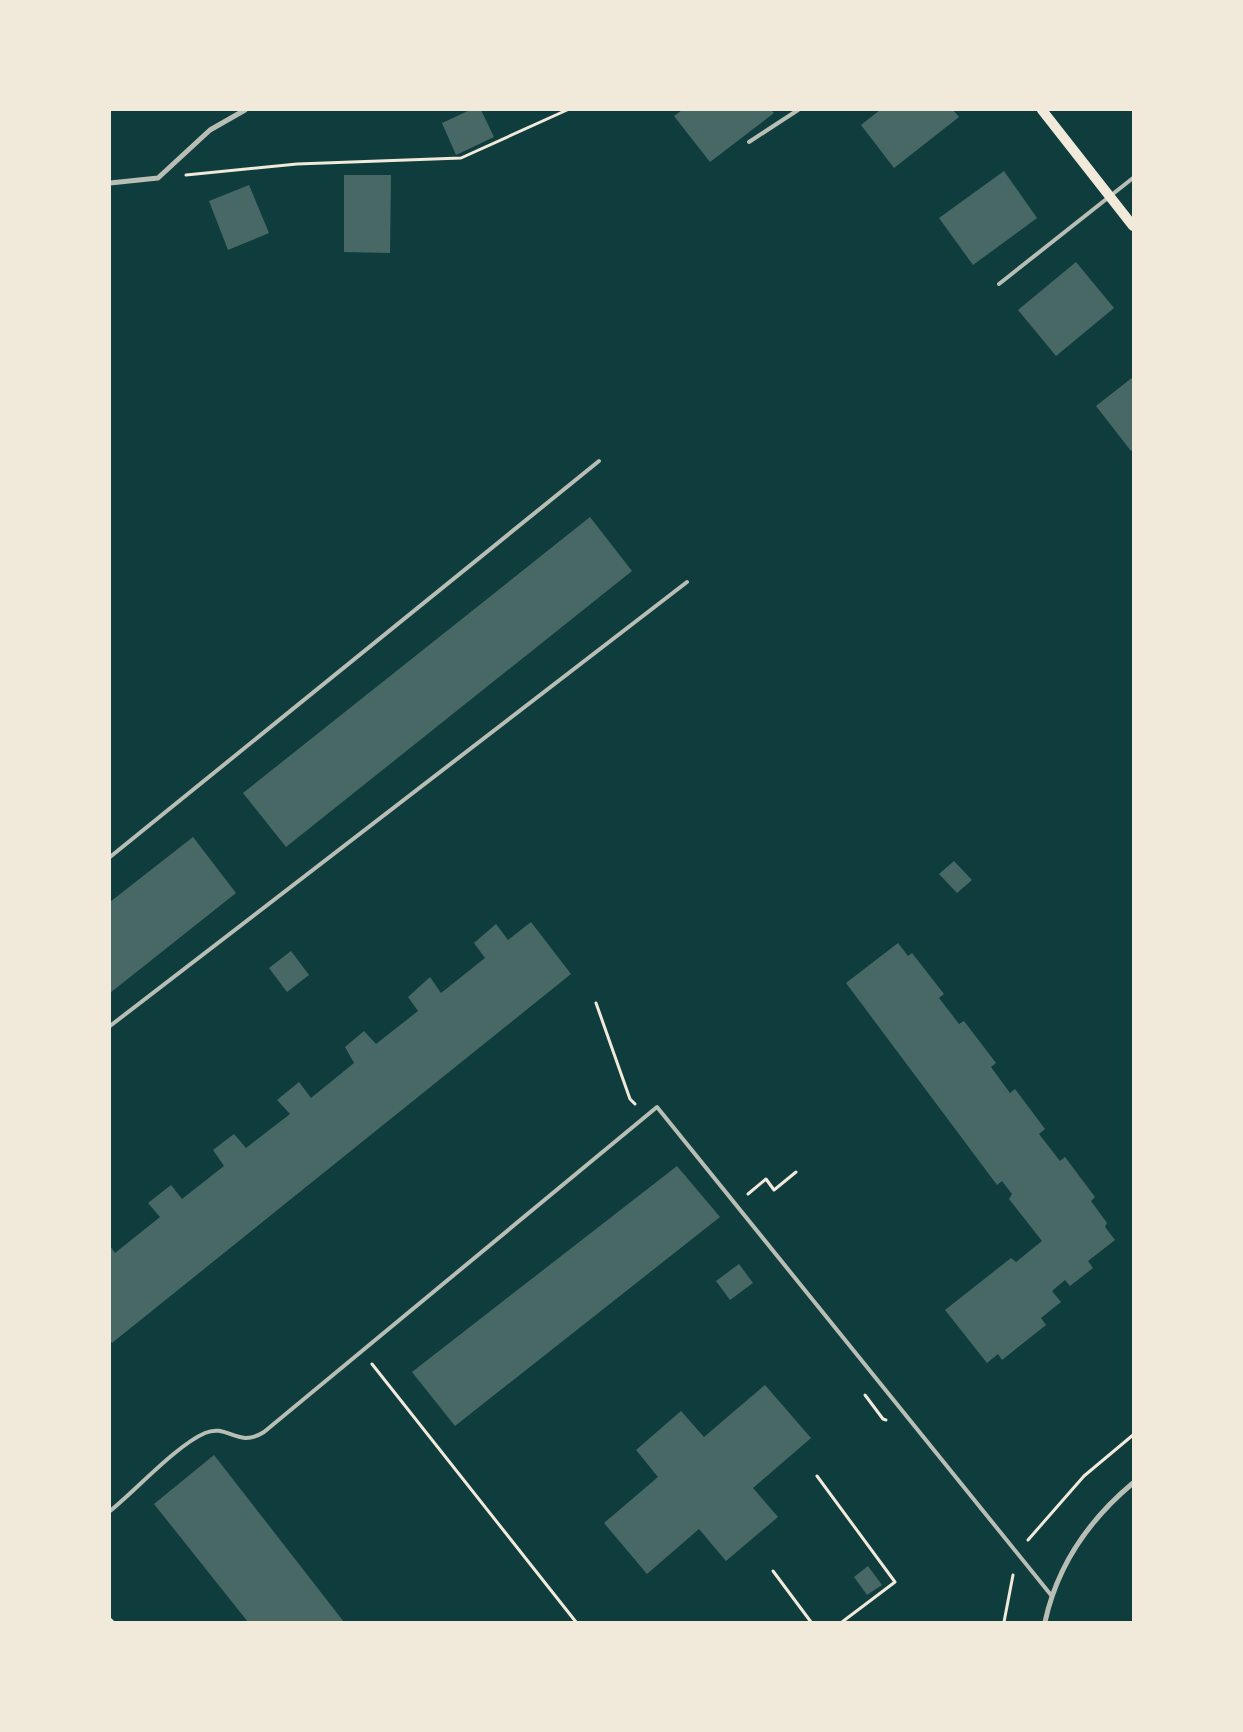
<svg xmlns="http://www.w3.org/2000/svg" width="1243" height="1732" viewBox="0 0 1243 1732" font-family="Barlow,sans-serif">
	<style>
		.building { fill: #486865 }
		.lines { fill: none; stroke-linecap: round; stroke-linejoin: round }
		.path { stroke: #f1e9da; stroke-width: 3 }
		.service { stroke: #b8beb3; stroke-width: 4 }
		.minor { stroke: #b8beb3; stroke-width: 5 }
		.secondary { stroke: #f1e9da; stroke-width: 10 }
	</style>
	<rect width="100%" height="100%" fill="#0f3d3e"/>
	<g class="building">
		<path d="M470,110h11l13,27 -38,18 -14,-32z"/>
		<path d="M682,110h89l3,3 -64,49 -36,-46z"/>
		<path d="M880,110h73l6,7 -65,51 -33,-43z"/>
		<path d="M1004,171l33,47 -64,47 -34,-47z"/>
		<path d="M344,175h47l-1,78 -46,-1z"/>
		<path d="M249,185l20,48 -41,17 -19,-49z"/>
		<path d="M1076,262l38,46 -58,48 -38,-46z"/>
		<path d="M1133,377v72l-2,2 -35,-45z"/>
		<path d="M590,517l42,54 -346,276 -43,-54z"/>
		<path d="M193,837l43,56 -126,100v-91z"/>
		<path d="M954,861l18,19 -15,13 -18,-19z"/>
		<path d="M531,922l40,52 -459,369 -2,-3v-94l5,7 45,-36 -12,-14 23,-18 11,14 42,-33 -11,-16 21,-16 12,14 44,-34 -13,-14 22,-18 12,16 43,-35 -9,-16 19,-16 12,13 42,-33 -10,-14 22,-20 11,16 44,-35 -11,-15 22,-19 12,16z"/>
		<path d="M898,943l10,13 4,-3 32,41 -5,4 20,26 5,-3 32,42 -5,4 19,26 5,-4 30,40 -6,5 21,27 5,-4 30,40 -4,4 16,22 -2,4 10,13 -27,21 5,7 -23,18 -5,-6 -13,11 9,11 -20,16 5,7 -44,35 -4,-6 -11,9 -42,-53 66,-52 5,4 26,-21 -33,-42 3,-5 -10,-13 -5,4 -151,-202z"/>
		<path d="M291,951l18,24 -22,17 -18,-24z"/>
		<path d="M677,1166l43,51 -265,209 -43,-54z"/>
		<path d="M739,1264l14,19 -23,17 -14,-19z"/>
		<path d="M765,1385l46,53 -58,50 25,29 -52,44 -27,-32 -52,45 -43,-51 54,-46 -22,-27 45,-39 23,26z"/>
		<path d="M214,1455l130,167h-96l-94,-118z"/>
		<path d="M868,1566l14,19 -15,10 -13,-18z"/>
	</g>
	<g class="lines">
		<g class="path">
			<path d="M186,175l111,-11 164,-6 106,-48"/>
			<path d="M596,1003l34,96 5,5"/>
			<path d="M748,1194l18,-15 8,11 22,-18"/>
			<path d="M372,1364l204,258"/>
			<path d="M865,1395l18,24 3,1"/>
			<path d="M817,1476l78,106 -53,40"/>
			<path d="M1028,1540l56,-64 49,-41"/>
			<path d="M773,1571l38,51"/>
			<path d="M110,1619l3,3"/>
			<path d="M1004,1622l9,-47"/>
		</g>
		<g class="service">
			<path d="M749,142l49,-32"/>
			<path d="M999,284l134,-106"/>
			<path d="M110,857l489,-396"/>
			<path d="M110,1026l577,-444"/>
			<path d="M110,1511c26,-21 67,-66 95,-78 23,-10 32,16 59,-1l393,-325 394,488"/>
		</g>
		<g class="minor">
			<path d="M110,183l48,-5 52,-48 35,-20"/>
			<path d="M1045,1622c12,-56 45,-103 88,-139"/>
		</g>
		<path class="secondary" d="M1042,110l91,116"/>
	</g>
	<rect width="1243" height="1732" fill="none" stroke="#f1e9da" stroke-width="222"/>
</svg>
